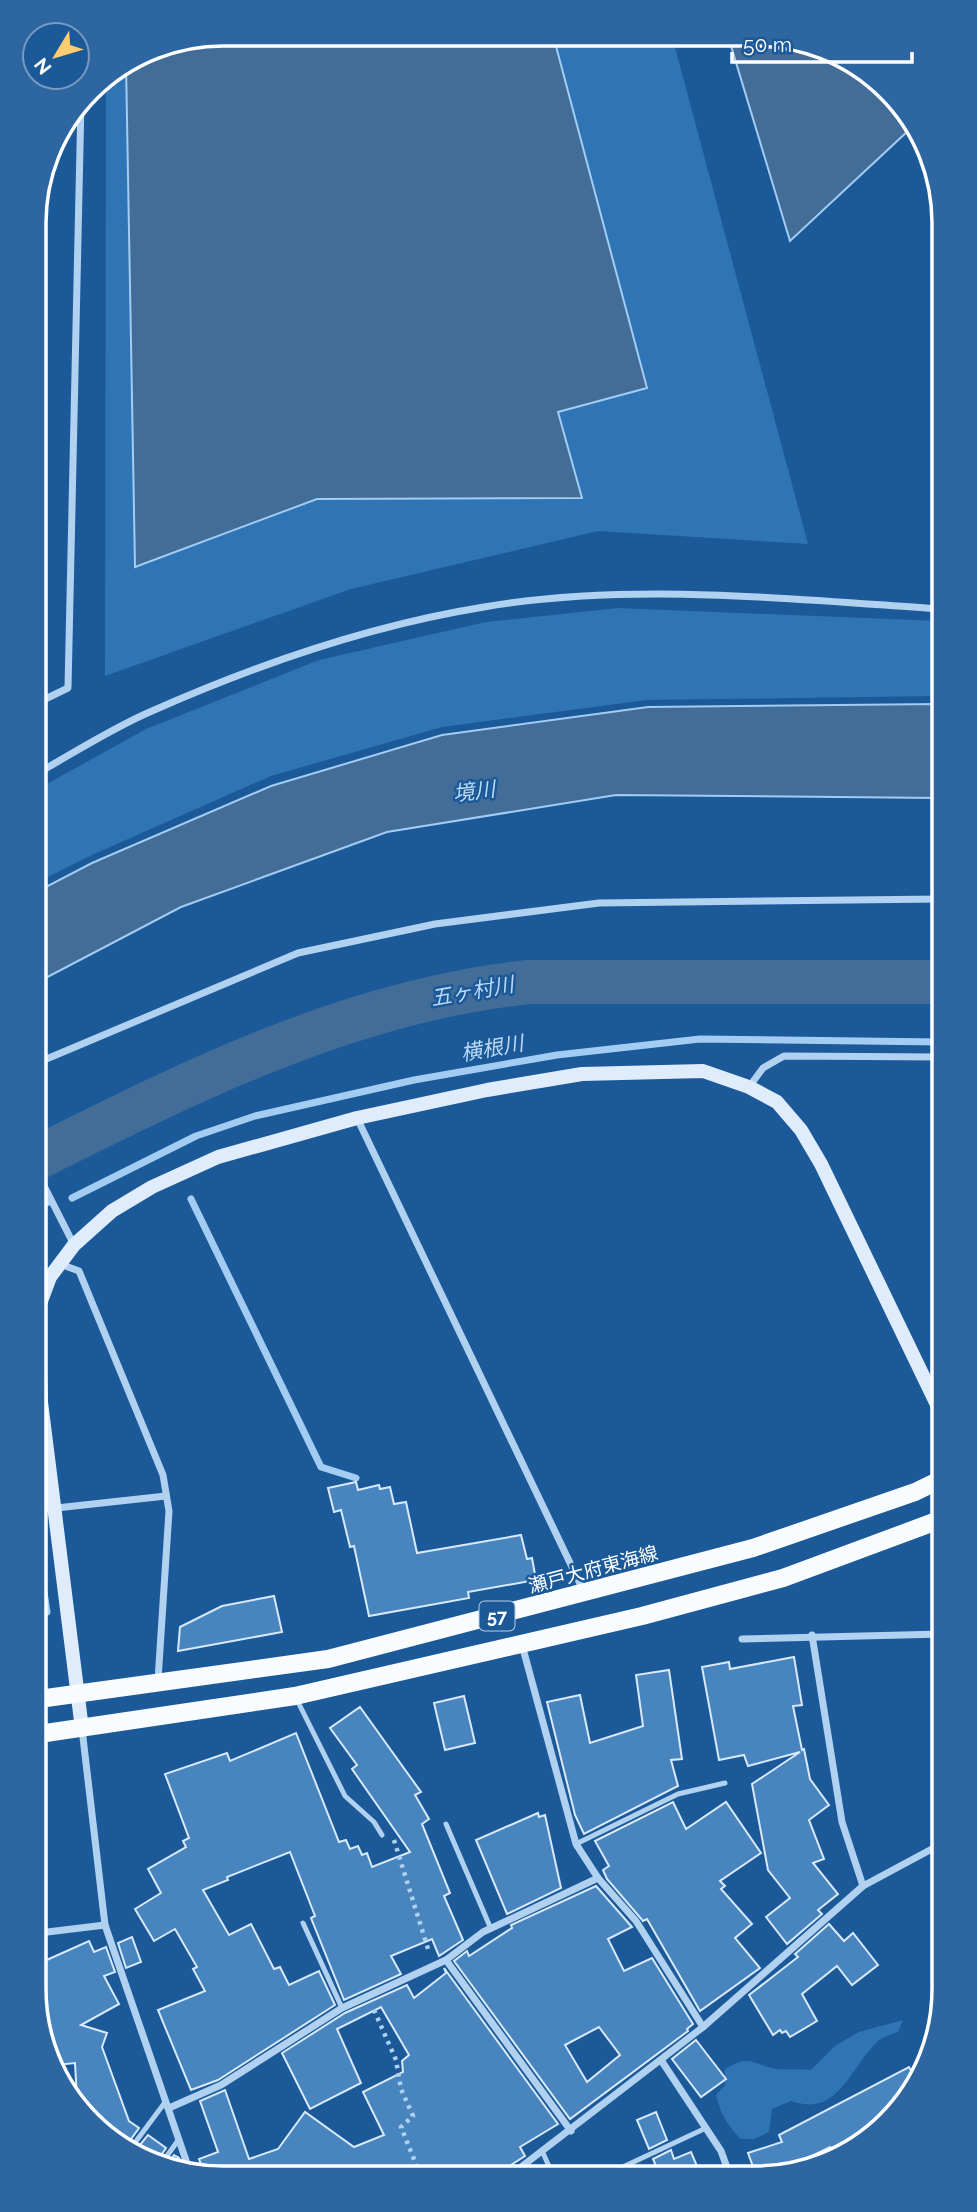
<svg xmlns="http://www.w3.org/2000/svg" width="977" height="2212" viewBox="0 0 977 2212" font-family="Raleway,'Noto Sans JP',sans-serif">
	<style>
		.green { fill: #2f74b4 }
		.water { fill: #426d99; stroke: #a3ccf2; stroke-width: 2 }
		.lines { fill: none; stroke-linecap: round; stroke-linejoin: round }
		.stream { stroke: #a3ccf2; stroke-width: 7 }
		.river { stroke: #426d99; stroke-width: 44 }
		.building { fill: #4885bf; stroke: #d7e9fb; stroke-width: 2; fill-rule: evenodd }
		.path { stroke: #b0d1f0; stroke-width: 4.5; stroke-dasharray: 3.5 5; stroke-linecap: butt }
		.lane { stroke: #b0d1f0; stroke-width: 5 }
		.street { stroke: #b0d1f0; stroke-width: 7 }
		.secondary { stroke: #deecfb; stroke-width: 14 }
		.primary { stroke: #f9fcff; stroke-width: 18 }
		.labels { text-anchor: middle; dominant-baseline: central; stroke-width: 5; stroke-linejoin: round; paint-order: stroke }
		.shield { fill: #1b5998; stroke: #bbcde0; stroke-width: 2 }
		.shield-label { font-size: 18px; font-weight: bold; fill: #fff }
		.street-label { font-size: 19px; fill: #fff; stroke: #1b5998 }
		.water-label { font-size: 21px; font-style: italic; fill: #bcdaf7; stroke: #1b5998 }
		.rim { fill: none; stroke: #fff; stroke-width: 3.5 }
	</style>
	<rect width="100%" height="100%" fill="#1b5998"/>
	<g class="green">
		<path d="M223,33l449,3 136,508 -210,-13 -247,58 -246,87 1,-601 45,-27z"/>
		<path d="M618,608l321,13v75l-292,4 -205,27 -171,49 -179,79 -56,28v-93l110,-61 173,-69 167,-38z"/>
		<path d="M903,2020l-5,12c-6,2 -15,5 -20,9 -29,27 -39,77 -87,60l-19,8 -3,23 -15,7h-13c-13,-12 -21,-26 -25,-44l9,-10v-16c27,-16 27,-4 52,0 11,1 23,0 34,1l24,-24 24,-14z"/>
	</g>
	<g class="water">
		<path d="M223,33l330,2 94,353 -89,24 24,86 -265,1 -182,68 -9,-504 25,-15z"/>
		<path d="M728,36l63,1 88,44 31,48 -120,112z"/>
		<path d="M939,704v94l-323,-3 -229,37 -206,75 -145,76v-91l56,-29 179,-77 171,-51 206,-28z"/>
	</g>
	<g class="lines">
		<g class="stream">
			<path d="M72,1198l124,-62 59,-20 159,-36 143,-25 143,-16 240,3"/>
			<path d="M191,1199l130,268 35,11"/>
			<path d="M38,1553l9,59"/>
		</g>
		<path class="river" d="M37,1158c156,-78 316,-158 492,-176h411"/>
	</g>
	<g class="building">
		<path d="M356,1482l2,8 21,-5 1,4 10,-2 4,17 12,-2 11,51 104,-18 6,24 5,-1 4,22 -68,12 1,6 -100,18 -15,-70 -4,1 -9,-37 -7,2 -6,-24z"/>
		<path d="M274,1596l8,36 -104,19 2,-24 42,-21z"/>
		<path d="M794,1657l8,48 -9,1 9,44 2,-1 6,30 19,26 -20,15 15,39 -11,4 25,31 -20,16 4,4 -35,30 -21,-27 24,-19 -22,-28 -16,-86 48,-32 -52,14 -4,-11 -25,5 -17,-93 27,-5 1,7z"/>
		<path d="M669,1670l13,89 -11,1 7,26 -94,48 -9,-19 -28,-113 33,-7 10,48 53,-17 -7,-51z"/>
		<path d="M464,1696l11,47 -30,7 -11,-47z"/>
		<path d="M360,1707l61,85 -6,3 14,24 -7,5 28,69 -6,3 19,44 -24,16 -7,-17 -41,17 10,18 -57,26 -33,-82 4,-2 -25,-64 -63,25 1,3 -25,10 26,45 22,-11 23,45 6,-2 9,18 30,-14 16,34 -117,75 -27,10 -33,-80 47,-19 -12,-22 4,-2 -22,-38 -21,12 -19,-32 26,-16 -13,-24 38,-22 -3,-6 6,-3 -24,-64 62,-21 3,8 66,-28 43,109 7,-2 4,9 8,-3 4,9 5,-2 5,14 38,-15 -58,-83 5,-4 -27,-37z"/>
		<path d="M673,1802l13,27 40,-27 35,51 -41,28 5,5 -4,3 31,35 -17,14 25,30 -60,43 -53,-92 -4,2 -36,-42 -4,-9 6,-4 -14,-25z"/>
		<path d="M538,1813l1,4 6,-2 16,73 -54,26 -31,-74z"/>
		<path d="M596,1886l36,41 -24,12 16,32 28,-13 41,66 -6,5 1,2 -118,88 -116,-158 13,-10 2,5 43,-28 -1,-3zM599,2027l21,28 -33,27 -22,-37z"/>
		<path d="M829,1924l15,17 9,-8 25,32 -26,20 -15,-19 -35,28 15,27 -27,16 -4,-6 -4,2 -2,-3 -7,5 -24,-40 49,-38 -3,-3z"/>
		<path d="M132,1937l9,25 -15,6 -8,-25z"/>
		<path d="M89,1941l5,11 12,-5 9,25 -11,4 15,28 -38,21 26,8 -5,14 27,74 10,7 -13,18 -29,-15 -20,-32 -2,-36 -19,2 -16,-26v-76z"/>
		<path d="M444,1968l114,156 -38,23 5,9 -28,18 -292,1 -6,-16 19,-7 -18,-51 25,-11 24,69 29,-10 27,-37 49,35 30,-12 -21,-43 40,-20 -1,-11 7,-6 -28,-48 -44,22 24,54 -51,26 -28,-56 63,-40 62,-28 7,13 32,-25z"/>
		<path d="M696,2040l30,39 -25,18 -29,-38z"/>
		<path d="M909,2067l6,11 -11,27 -27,25 -43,24 -4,-7 -51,25h-24l-7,-19 34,-11 -3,-7z"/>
		<path d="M656,2112l11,28 -18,9 -12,-29z"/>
		<path d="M148,2135l18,13 -9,13 -21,-11z"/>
		<path d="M671,2150l3,9 17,-7 9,21h-59l15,-7 -3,-7z"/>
		<path d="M174,2155l5,3 5,16 -17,-8z"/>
	</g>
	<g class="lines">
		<g class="path">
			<path d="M394,1840l35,112"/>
			<path d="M374,2010l22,50 5,29 12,27 -12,11 19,47"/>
		</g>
		<g class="lane">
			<path d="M296,1698l49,98 29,26 8,13"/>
			<path d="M446,1824l45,105"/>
			<path d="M576,1844l102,-50 47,-11"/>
			<path d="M303,1923l39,85"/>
			<path d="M131,2148l35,-47"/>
			<path d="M543,2153l9,20"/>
			<path d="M162,2163l17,-24"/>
			<path d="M610,2173l96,-45"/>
		</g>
		<g class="street">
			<path d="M35,704l33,-16 13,-586"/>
			<path d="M36,774c38,-21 76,-46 116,-63 104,-46 220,-86 332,-104 145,-25 309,-8 455,2"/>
			<path d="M37,1063l261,-110 137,-29 164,-21 341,-4"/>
			<path d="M749,1087l14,-19 21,-12 156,1"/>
			<path d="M357,1118l226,472"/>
			<path d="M37,1172l37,73"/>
			<path d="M37,1206l12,-4"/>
			<path d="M60,1264l19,7 84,204 6,36 -11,169"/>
			<path d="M38,1510l128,-14"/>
			<path d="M812,1635l30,187 21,64"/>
			<path d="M742,1639l200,-5"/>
			<path d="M522,1645l54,199 22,34 38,43 67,106"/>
			<path d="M82,1729l23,196 86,250"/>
			<path d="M39,1933l66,-8"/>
			<path d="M446,1960l125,171"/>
			<path d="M661,2060l60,91 8,22"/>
			<path d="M169,2108l52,-23 121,-77 104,-48 37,-28 115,-54"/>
			<path d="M512,2174l191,-147 160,-141 80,-43"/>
		</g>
		<path class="secondary" d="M82,1729l-41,-327 -3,-93 12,-32 24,-32 38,-34 40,-24 66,-30 139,-39 130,-28 95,-16 121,-3 46,16 28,15 24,28 20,34 120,249"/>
		<g class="primary">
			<path d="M39,1699l289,-40 425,-111 162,-56 27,-13"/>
			<path d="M39,1734l256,-38 347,-80 141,-38 159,-59"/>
		</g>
	</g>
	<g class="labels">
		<rect class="shield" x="479.5" y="1601.5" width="35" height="29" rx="5"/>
		<g class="shield-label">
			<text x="497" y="1616">57</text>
		</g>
		<g class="street-label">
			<text transform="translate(593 1569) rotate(-15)">瀬戸大府東海線</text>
		</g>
		<g class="water-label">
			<text transform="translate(474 791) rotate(-7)">境川</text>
			<text transform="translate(472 991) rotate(-10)">五ヶ村川</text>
			<text transform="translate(492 1048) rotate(-10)">横根川</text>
		</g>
	</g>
	<path d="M0 0H977V2212H0ZM223 46H755A177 177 0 0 1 932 223V1989A177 177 0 0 1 755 2166H223A177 177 0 0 1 46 1989V223A177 177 0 0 1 223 46Z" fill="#2d66a0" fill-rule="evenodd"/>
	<path class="rim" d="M223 46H755A177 177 0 0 1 932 223V1989A177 177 0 0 1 755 2166H223A177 177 0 0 1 46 1989V223A177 177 0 0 1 223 46Z"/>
	<g transform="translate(56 56) rotate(232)"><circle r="33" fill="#1b5998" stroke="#769bc1" stroke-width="2"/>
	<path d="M0-5L12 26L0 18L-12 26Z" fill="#ffcd6f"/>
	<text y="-10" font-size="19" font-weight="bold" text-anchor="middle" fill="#ffffff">N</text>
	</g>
	<path d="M732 52v10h180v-10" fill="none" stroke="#ffffff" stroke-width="3.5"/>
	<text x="743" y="52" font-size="21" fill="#ffffff" stroke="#1b5998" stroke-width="5" paint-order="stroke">50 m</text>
</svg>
